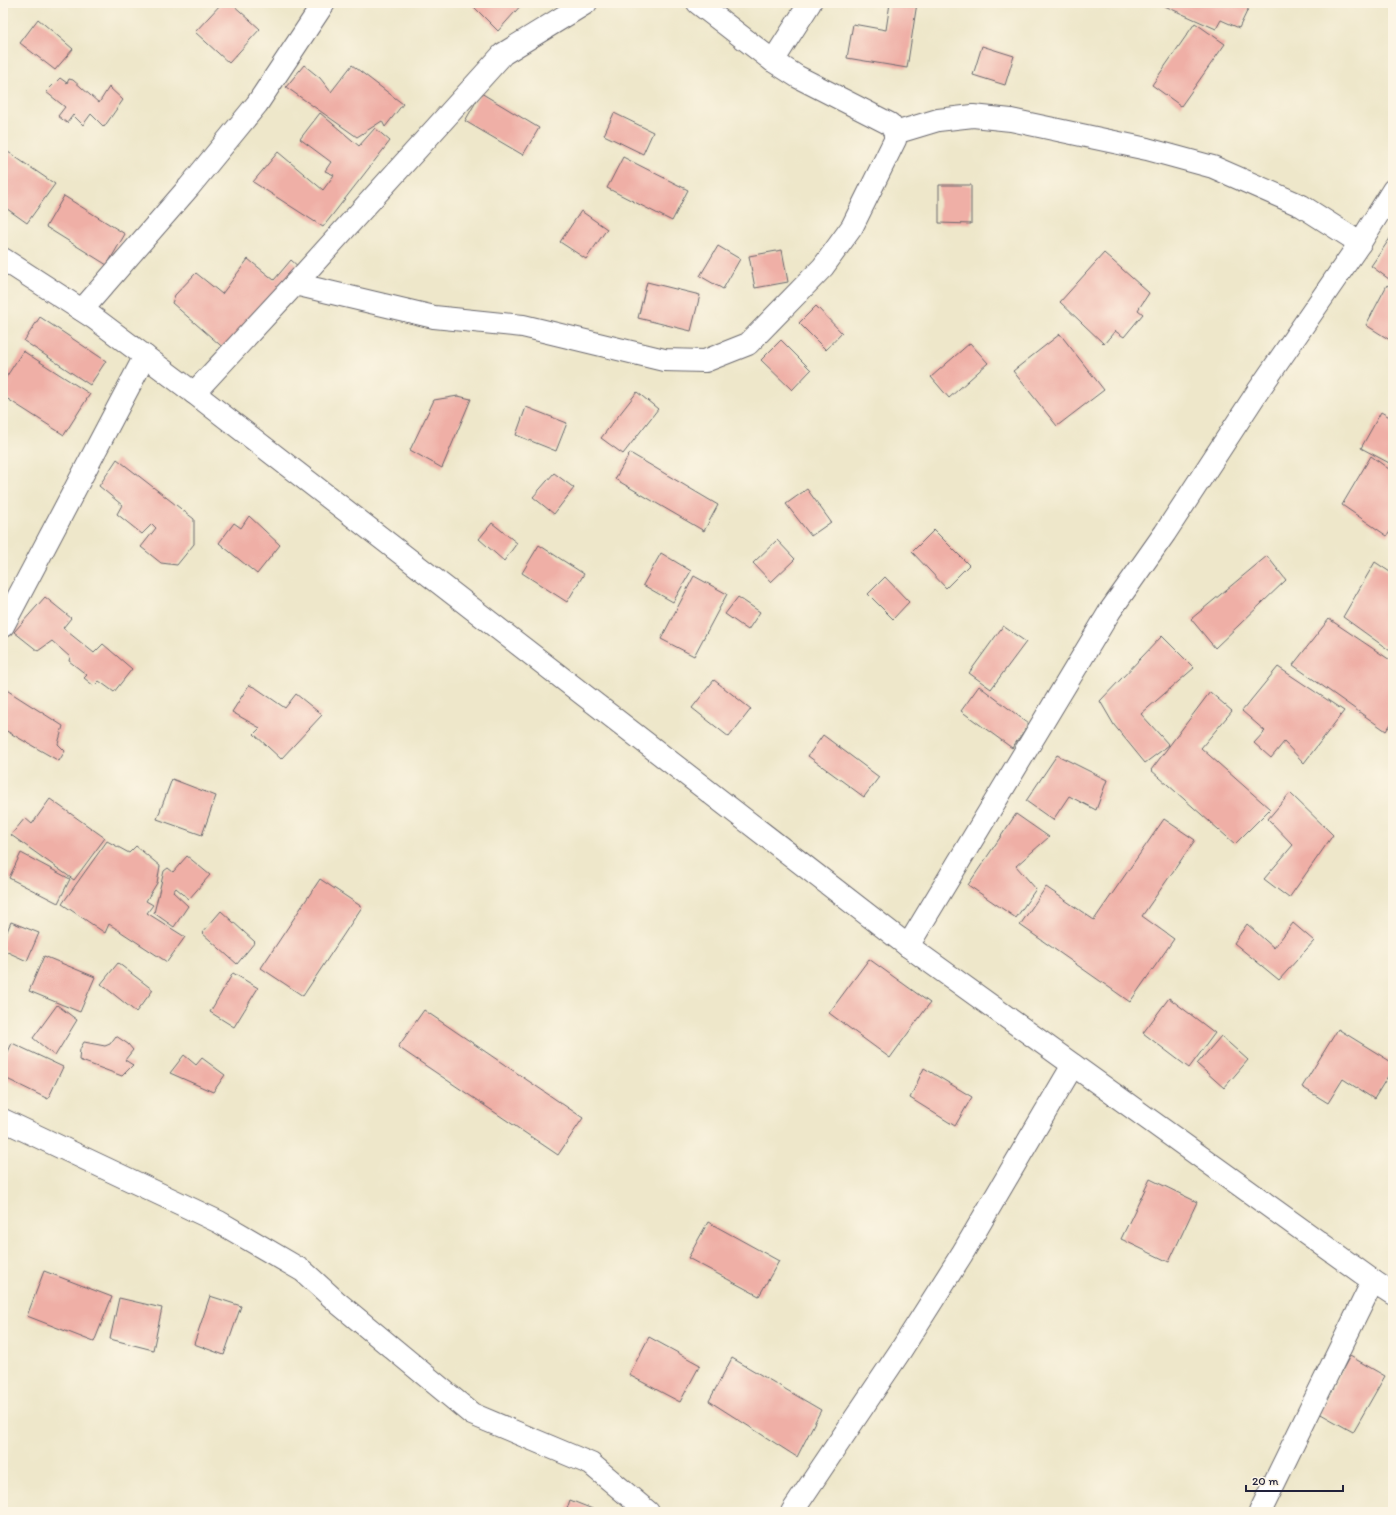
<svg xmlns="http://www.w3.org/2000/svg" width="1396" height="1515" viewBox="0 0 1396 1515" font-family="Itim,sans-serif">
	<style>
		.building { fill: #efafa6 }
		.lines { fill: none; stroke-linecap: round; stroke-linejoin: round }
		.street-casing { stroke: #69676d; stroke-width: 24 }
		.secondary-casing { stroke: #69676d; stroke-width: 24 }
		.street { stroke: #fff; stroke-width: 22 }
		.secondary { stroke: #fff; stroke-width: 22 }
	</style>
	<rect width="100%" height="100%" fill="#fcf5e5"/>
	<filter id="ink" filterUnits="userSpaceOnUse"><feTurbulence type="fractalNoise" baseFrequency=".025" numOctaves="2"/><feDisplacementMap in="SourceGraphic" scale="8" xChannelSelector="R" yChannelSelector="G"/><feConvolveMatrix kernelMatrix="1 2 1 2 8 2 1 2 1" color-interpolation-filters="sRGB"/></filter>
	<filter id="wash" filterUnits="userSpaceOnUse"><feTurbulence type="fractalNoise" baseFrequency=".012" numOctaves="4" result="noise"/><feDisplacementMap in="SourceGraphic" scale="16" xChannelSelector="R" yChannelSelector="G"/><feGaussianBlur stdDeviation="0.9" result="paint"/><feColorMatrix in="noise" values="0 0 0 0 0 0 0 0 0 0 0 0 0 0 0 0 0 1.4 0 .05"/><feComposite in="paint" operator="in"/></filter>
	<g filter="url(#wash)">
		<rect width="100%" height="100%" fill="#eee7ca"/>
		<g id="blocks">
			<g class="building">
				<path d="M222,3h9l29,26 -31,34 -34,-31z"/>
				<path d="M470,3h53l-25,28z"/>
				<path d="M890,3h27l-10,65 -60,-10 6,-34 33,6z"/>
				<path d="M1158,3h93l-12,25 -18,-8 -5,9z"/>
				<path d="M38,19l35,30 -18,21 -35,-27z"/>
				<path d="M1195,23l30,21 -44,62 -29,-21z"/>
				<path d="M982,46l32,10 -9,29 -32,-10z"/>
				<path d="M304,65l16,13 11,14 21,-27 51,39 -18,23 -3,-6 -25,16 -71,-50z"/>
				<path d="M60,78l7,5 2,-4 4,1 26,23 10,-16 14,13 -19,27 -13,-13 -8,11 -10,-10 -6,8 -9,-7 7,-9 -19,-15z"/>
				<path d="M481,93l58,35 -16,27 -58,-34z"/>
				<path d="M320,113l39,33 16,-18 15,13 -67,86 -70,-45 25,-30 45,38 11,-15 -9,-4 6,-9 -31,-23z"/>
				<path d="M614,113l39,19 -10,22 -39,-19z"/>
				<path d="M8,152l47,32 -28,39 -24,-17v-46z"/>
				<path d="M623,157l65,33 -16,31 -65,-33z"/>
				<path d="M939,185h32v39l-32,-1z"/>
				<path d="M64,196l61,38 -18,31 -61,-38z"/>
				<path d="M581,211l26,18 -21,30 -26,-17z"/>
				<path d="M1393,234v48l-22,-16z"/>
				<path d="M718,246l22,13 -17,30 -23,-13z"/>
				<path d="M782,250l6,32 -33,6 -6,-32z"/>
				<path d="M1104,253l45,40 -11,17 5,4 -19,23 -9,-6 -11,13 -44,-42z"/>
				<path d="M248,259l26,21 17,-20 9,8 -73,83 -55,-48 3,-8 21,-22 26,21z"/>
				<path d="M647,282l53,13 -9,36 -53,-13z"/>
				<path d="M1387,285l6,4v53l-27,-17z"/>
				<path d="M816,306l26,27 -16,17 -27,-27z"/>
				<path d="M40,317l66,44 -16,24 -66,-44z"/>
				<path d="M1060,334l44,56 -47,36 -44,-55z"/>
				<path d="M781,340l30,30 -19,20 -31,-30z"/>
				<path d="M970,343l18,20 -39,35 -18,-21z"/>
				<path d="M23,351l67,43 -26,41 -61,-39v-14z"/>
				<path d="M637,392l21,17 -35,45 -22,-16z"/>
				<path d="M458,396l13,3 -29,69 -32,-18 24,-50z"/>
				<path d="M526,407l41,16 -11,28 -40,-16z"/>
				<path d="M1381,412l12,7v46l-32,-17z"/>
				<path d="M630,453l88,52 -14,26 -89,-52z"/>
				<path d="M1371,456l22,16v55l-6,9 -45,-31z"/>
				<path d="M117,459l77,60v25l-17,21 -16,-2 -20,-16 15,-19 -4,-4 -10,10 -25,-20 5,-9 -23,-19z"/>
				<path d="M554,473l20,15 -20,26 -21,-17z"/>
				<path d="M807,489l24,33 -20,14 -25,-32z"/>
				<path d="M249,516l31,29 -23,29 -38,-31 15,-20 7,5z"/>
				<path d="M492,523l25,20 -13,18 -25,-22z"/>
				<path d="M934,530l35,35 -23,23 -34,-36z"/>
				<path d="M777,540l18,19 -24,23 -18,-19z"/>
				<path d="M539,545l45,29 -17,28 -45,-29z"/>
				<path d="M661,553l30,18 -18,31 -30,-17z"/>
				<path d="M1267,556l19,24 -71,68 -24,-29z"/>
				<path d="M1375,562l18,12v79l-50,-36z"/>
				<path d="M694,576l33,18 -33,62 -33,-17z"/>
				<path d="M885,577l24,25 -16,17 -25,-25z"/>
				<path d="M45,597l26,21 -8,10 31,25 9,-9 29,25 -18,23 -15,-11 -5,5 -10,-8 3,-3 -18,-14 1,-4 -18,-16 -14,10 -24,-19z"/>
				<path d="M738,597l22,15 -12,18 -23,-16z"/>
				<path d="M1329,619l64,43v59l-7,10 -93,-66z"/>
				<path d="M1003,626l23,16 -35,47 -22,-16z"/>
				<path d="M1162,636l32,32 -53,46 28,31 -24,18 -31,-38 -14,-24z"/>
				<path d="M1278,667l66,44 -40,52 -20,-21 -13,16 -17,-15 11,-12 -23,-20z"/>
				<path d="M714,680l37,29 -22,28 -37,-29z"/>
				<path d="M249,685l7,3 29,20 11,-14 26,21 -41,44 -27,-25 6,-6 -28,-16z"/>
				<path d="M979,686l50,38 -17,24 -51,-37z"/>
				<path d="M5,689l58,37 -5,18 7,7 -6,10 -56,-32v-36z"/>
				<path d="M1210,692l22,19 -31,37 69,61 -35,35 -84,-74z"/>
				<path d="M823,735l56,42 -15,20 -56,-41z"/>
				<path d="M1057,755l50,25 -11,30 -27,-14 -16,24 -27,-19z"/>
				<path d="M172,779l44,17 -14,39 -45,-16z"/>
				<path d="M1290,793l43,42 -44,63 -25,-19 29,-34 -25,-26z"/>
				<path d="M50,799l55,39 -31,42 -63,-45 14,-17 7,6z"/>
				<path d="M1016,814l33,23 -33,29 20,23 -20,29 -48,-33z"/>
				<path d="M1164,819l31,21 -53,76 32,23 -44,63 -110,-77 26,-38 48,33z"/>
				<path d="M107,841l22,12 7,-7 24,20 -3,17 -11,18 7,4 -6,8 38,24 -18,25 -58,-38 -4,9 -43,-29z"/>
				<path d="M21,853l49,26 -12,24 -49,-25z"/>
				<path d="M187,856l23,19 -21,24 -13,-11 -3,4 15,14 -14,21 -20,-14 10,-42 4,-3 5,4z"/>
				<path d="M320,879l42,28 -59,89 -42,-28z"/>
				<path d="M221,911l34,31 -18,22 -35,-31z"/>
				<path d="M11,922l28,11 -12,28 -24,-11v-9z"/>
				<path d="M1293,923l21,18 -35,39 -45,-37 13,-19 27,24z"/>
				<path d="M44,956l51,21 -15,35 -51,-21z"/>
				<path d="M869,959l61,44 -40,55 -61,-45z"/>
				<path d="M118,963l35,27 -17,22 -35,-28z"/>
				<path d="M233,973l25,15 -24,39 -24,-15z"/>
				<path d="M1169,998l46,35 -26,35 -46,-35z"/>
				<path d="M57,1005l20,15 -22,36 -22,-18z"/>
				<path d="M424,1010l159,108 -25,37 -160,-108z"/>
				<path d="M1338,1029l55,34v5l-19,31 -31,-20 -15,24 -26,-16z"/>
				<path d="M116,1036l12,8 5,6 -8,10 8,5 -11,11 -43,-16 1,-11 4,-7 21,4 5,-2z"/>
				<path d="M1221,1036l27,24 -24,28 -27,-24z"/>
				<path d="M12,1043l51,24 -15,32 -45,-22v-14z"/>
				<path d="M184,1055l12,10 6,-7 23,17 -12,17 -43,-19z"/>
				<path d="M924,1068l48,29 -17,29 -45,-28z"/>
				<path d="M1150,1179l47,23 -28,60 -48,-23z"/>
				<path d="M708,1222l71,39 -20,35 -71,-38z"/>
				<path d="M44,1271l68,26 -18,45 -67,-26z"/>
				<path d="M210,1296l31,10 -17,49 -30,-11z"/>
				<path d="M119,1298l43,10 -9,42 -43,-11z"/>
				<path d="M649,1337l51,28 -20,37 -51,-27z"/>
				<path d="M1350,1356l35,20 -32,56 -34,-19z"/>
				<path d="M732,1358l89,52 -24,47 -88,-56z"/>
				<path d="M570,1500l30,12h-34z"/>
			</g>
		</g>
	</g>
	<g filter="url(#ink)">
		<use href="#blocks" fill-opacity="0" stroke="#69676d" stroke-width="1"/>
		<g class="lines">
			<g class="street-casing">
				<g id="street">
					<path d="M773,61l37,-58"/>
					<path d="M895,133l43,-13 35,-4 38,4 136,29 66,18 89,39 58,37"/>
					<path d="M295,284l139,33 89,9 141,34 41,1 43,-17 75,-77 29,-40 43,-87v-7l-5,-9 -92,-47 -25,-16 -75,-58"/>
					<path d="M82,310l107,-123 68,-83 67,-101"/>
					<path d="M194,393l101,-109 208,-230 83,-51"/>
					<path d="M3,626l142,-270"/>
					<path d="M908,946l202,-335 55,-78 93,-142 102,-148 33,-53"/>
					<path d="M3,1120l216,102 84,49 35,32 134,111 119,50 57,48"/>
					<path d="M792,1512l109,-162 61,-96 111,-189"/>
					<path d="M1260,1512l113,-231"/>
				</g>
			</g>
			<g class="secondary-casing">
				<path id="secondary" d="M3,259l91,59 100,75 714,553 465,335 20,13"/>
			</g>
			<use href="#street" class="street"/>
			<use href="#secondary" class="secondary"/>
		</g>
	</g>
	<rect width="1396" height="1515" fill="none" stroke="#fcf5e5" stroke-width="16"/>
	<path d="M1246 1485v6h97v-6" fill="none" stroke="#22223b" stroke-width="2"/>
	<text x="1252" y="1485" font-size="12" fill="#22223b" stroke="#fcf5e5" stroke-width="3" paint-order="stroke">20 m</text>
</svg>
